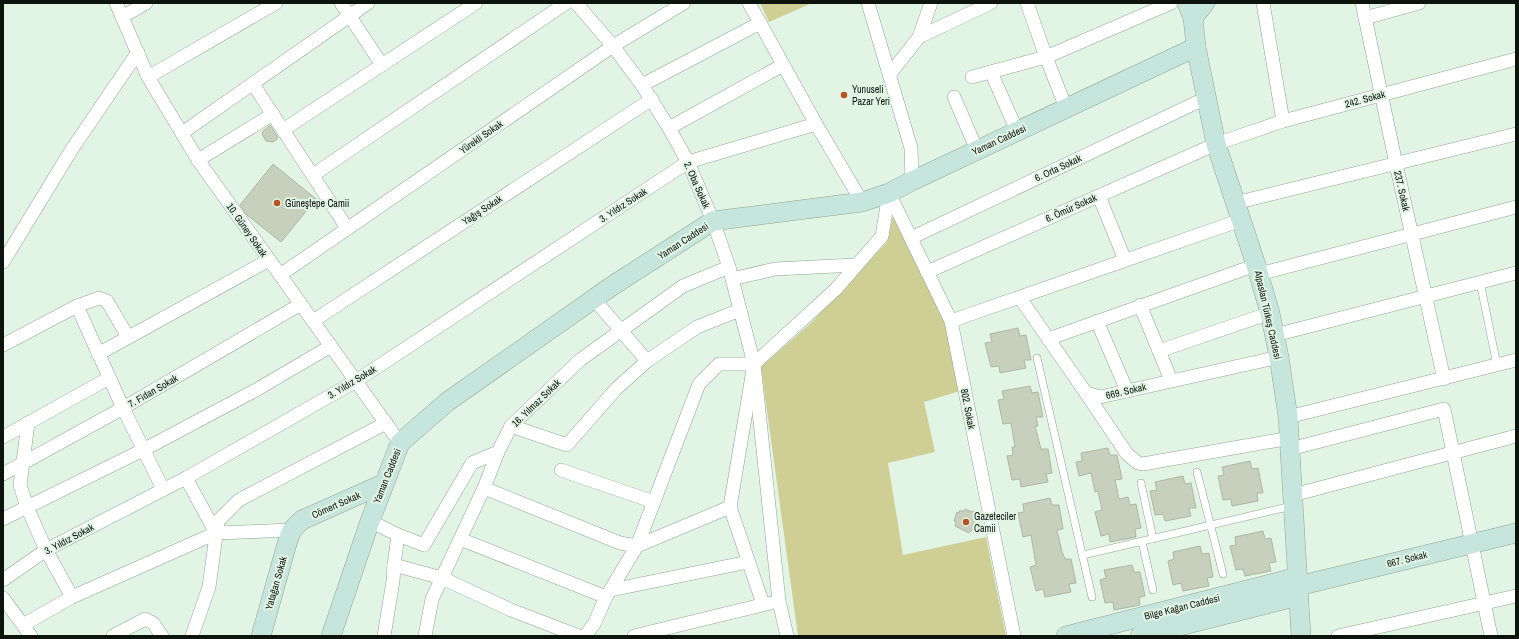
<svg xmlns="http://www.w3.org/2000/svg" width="1519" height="639" viewBox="0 0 1519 639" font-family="'Archivo Narrow',sans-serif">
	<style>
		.green { fill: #cece95 }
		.building { fill: #c6d0bc; stroke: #adb7a3 }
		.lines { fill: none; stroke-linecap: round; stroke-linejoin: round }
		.lane-casing { stroke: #92a495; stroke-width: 8 }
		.street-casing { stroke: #92a495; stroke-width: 14 }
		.secondary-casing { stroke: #92a495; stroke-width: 20 }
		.lane { stroke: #fff; stroke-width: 7 }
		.street { stroke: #fff; stroke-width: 13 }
		.secondary { stroke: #c6e5dc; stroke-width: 19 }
		.poi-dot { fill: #b75223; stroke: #e2f5e5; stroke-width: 1.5 }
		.labels { text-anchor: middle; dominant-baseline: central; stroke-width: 4; stroke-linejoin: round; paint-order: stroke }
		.poi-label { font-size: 10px; fill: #0d140e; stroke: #e2f5e5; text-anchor: start }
		.street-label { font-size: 10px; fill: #0d140e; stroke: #e2f5e5 }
	</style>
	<rect width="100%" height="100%" fill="#e2f5e5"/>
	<g class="green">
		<path d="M760,3h52l-43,19z"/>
		<path d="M893,216l52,107 15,68 -36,11 11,50 -47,11 15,92 83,-18 20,99h-208l-37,-269 49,-43 77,-82z"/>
	</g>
	<g class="building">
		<path d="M269,126h2l7,12 -5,4 -7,-1 -4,-7 1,-3z"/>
		<path d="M273,164l43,35 -35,43 -34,-27 -7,-10z"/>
		<path d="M1018,328l2,8 6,-1 5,25h-7l2,8 -26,5 -1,-7 -8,1 -6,-24 7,-1 -2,-8z"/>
		<path d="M1030,386l2,7 6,-1 5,25h-7l2,9h-3l6,23h7l4,24 -6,1 2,8 -27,5 -1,-8 -8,1 -5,-24 6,-1 -1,-8h3l-4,-24 -8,1 -5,-24 6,-1 -2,-8z"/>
		<path d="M1108,448l2,7h7l5,24 -7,1 4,19 9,-2 2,8 6,-1 5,24 -6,1 1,8 -26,5 -1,-8 -8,2 -6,-24 7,-2 -4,-19 -3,1 -4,-19 -12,3 -3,-14 6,-1 -1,-8z"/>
		<path d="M1250,461l2,8 6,-1 5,25h-6l1,8 -26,5 -1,-7 -8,1 -5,-24 6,-1 -2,-8z"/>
		<path d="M1183,476l2,8 6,-1 5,25h-7l2,8 -26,5 -2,-7 -8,1 -5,-24 7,-1 -2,-8z"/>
		<path d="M1050,498l2,7h7l4,24 -6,1 5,22 3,7h6l5,24 -7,1 2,8 -26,5 -2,-8 -7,2 -6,-24 6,-2 -5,-30 -8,2 -5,-24 6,-1 -1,-8z"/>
		<path d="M965,509l7,3 1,-1 7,4 -7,14 -4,4 -14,-7 1,-4 -2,-1 3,-9 2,1 1,-3 3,2z"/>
		<path d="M1263,531l2,8 6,-1 5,24 -7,1 2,8 -26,5 -2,-7 -7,1 -6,-24 6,-1 -1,-8z"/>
		<path d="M1200,546l2,8 7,-1 4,24 -6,1 2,8 -26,5 -2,-8 -8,2 -5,-24 6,-2 -1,-7z"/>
		<path d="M1132,565l2,7h6l5,24 -6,1 1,8 -26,5 -1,-8 -8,1 -5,-23 6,-2 -2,-8z"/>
	</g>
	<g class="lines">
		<g class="lane-casing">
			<g id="lane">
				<path d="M1480,282l17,83"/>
				<path d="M1037,358l55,239"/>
				<path d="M1197,472l26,102"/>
				<path d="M1141,483l12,56"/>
				<path d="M1142,542l11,48"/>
				<path d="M1083,555l209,-49"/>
			</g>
		</g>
		<g class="street-casing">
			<g id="street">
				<path d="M116,3l32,74 50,83 202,283"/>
				<path d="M341,3l41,62"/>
				<path d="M576,3l37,43 29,39 27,43 19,34 25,59 16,46 25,97 25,237 8,35"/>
				<path d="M749,3l67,121 46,78"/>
				<path d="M868,3l43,145 1,33"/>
				<path d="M1027,3l19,54 20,51"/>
				<path d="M1263,3l20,118"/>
				<path d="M1362,3l34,161 48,215"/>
				<path d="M122,17l24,-14"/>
				<path d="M1365,18l54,-15"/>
				<path d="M919,37l72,-34"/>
				<path d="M991,72l26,59"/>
				<path d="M890,74l29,-37 12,-34"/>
				<path d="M148,77l128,-74"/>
				<path d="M972,77l74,-20 125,-54"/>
				<path d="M253,84l94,144"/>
				<path d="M642,85l118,-62"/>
				<path d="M954,97l23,53"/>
				<path d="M669,128l114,-63"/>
				<path d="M283,130l193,-127"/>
				<path d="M182,133l186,-130"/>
				<path d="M198,160l75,-46"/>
				<path d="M313,175l253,-172"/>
				<path d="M889,193l62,128 63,315"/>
				<path d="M1099,196l26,64"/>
				<path d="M1235,203l281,-69"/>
				<path d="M911,238l295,-140"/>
				<path d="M3,262l69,-113 66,-97"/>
				<path d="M927,272l289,-128 67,-23 233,-62"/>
				<path d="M1259,274l257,-67"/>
				<path d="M280,275l333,-229 71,-43"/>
				<path d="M732,279l43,-10 81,-4"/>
				<path d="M1020,298l66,95 14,4 179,-40"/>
				<path d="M594,299l53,62"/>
				<path d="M1140,305l31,75"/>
				<path d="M77,306l46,102 40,81"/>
				<path d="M313,321l339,-222"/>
				<path d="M951,321l290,-101"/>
				<path d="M1097,321l30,70"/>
				<path d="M1275,335l241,-62"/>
				<path d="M1048,339l208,-74"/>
				<path d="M3,345l74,-39 22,-8 8,3 21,36"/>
				<path d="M1159,351l111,-38"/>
				<path d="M98,354l171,-94"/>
				<path d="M1086,393l41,61 11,9 5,1 147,-26"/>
				<path d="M1288,417l228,-57"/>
				<path d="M28,423l-8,62 7,22 19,43 26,47"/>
				<path d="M511,426l56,19 49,-56 31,-28 50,-34 43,-17"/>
				<path d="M3,437l106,-59"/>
				<path d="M1290,449l154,-40 47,227"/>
				<path d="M561,470l93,32"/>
				<path d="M3,474l120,-66 178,-104"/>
				<path d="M186,478l30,55"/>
				<path d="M484,488l136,55 17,3 62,-162 20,-20h35"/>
				<path d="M1293,495l223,-59"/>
				<path d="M3,519l140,-69 113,-60 75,-44"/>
				<path d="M370,521l28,14 -4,30 -1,16 -9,55"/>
				<path d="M398,535l26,10 48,-82 26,-11"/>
				<path d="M460,539l146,58"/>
				<path d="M394,565l48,13 69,32 68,26"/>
				<path d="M3,580l43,-30 140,-72 170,-97 332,-219 128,-38"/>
				<path d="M611,590l137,-28"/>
				<path d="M3,598l28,38"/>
				<path d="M763,604l-33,-97 24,-143 82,-75 46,-53 7,-43"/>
				<path d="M23,625l49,-28 144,-64 76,-3"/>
				<path d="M113,636l32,-17 8,4 9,13"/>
				<path d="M192,636l17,-49 9,-66 21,-21 147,-77"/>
				<path d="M425,636l7,-37 52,-111 14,-36 13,-26 69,-66 103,-74 46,-19"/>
				<path d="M585,636l9,-12 12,-27 31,-51 93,-39"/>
				<path d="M634,636l136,-33"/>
				<path d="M1338,636l178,-40"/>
			</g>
		</g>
		<g class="secondary-casing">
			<g id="secondary">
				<path d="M1187,3l6,15 3,29 20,97 40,121 14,48 9,44 9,60 13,219"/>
				<path d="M1193,18l12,-15"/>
				<path d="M1298,586l218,-53"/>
				<path d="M261,636l27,-96 4,-10 10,-10 81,-36"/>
				<path d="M331,636l39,-115 30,-78 47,-41 165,-116 101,-65 149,-19 27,-9 23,-12 284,-134"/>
				<path d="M1066,636l232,-59"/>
				<path d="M1140,636l158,-40"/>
			</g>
		</g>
		<use href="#lane" class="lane"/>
		<use href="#street" class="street"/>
		<use href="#secondary" class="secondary"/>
	</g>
	<g class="poi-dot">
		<circle cx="844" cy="95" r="4"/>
		<circle cx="277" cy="203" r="4"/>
		<circle cx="966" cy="522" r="4"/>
	</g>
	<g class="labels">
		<g class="poi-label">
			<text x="852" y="89">Yunuseli<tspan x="852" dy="12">Pazar Yeri</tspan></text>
			<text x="285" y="203">Güneştepe Camii</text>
			<text x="974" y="516">Gazeteciler<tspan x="974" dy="12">Camii</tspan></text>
		</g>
		<g class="street-label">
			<text transform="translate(1365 99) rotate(-15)">242. Sokak</text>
			<text transform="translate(481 137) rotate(-35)">Yürekli Sokak</text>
			<text transform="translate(999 140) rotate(-25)">Yaman Caddesi</text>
			<text transform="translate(1058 168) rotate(-25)">6. Orta Sokak</text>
			<text transform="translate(697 185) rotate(66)">2. Oba Sokak</text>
			<text transform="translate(1402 191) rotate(77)">237. Sokak</text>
			<text transform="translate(623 205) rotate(-33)">3. Yıldız Sokak</text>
			<text transform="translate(1071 208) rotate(-24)">6. Ömür Sokak</text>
			<text transform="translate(482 210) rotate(-33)">Yağış Sokak</text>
			<text transform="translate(247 230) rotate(55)">10. Güney Sokak</text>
			<text transform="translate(683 241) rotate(-33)">Yaman Caddesi</text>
			<text transform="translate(1268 315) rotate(77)">Alpaslan Türkeş Caddesi</text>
			<text transform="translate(352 382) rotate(-31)">3. Yıldız Sokak</text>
			<text transform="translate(153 391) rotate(-30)">7. Fidan Sokak</text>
			<text transform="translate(1126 391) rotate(-13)">669. Sokak</text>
			<text transform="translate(536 403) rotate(-44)">16. Yılmaz Sokak</text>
			<text transform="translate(968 409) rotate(79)">802. Sokak</text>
			<text transform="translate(387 476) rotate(-68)">Yaman Caddesi</text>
			<text transform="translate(336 505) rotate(-24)">Cömert Sokak</text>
			<text transform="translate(69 539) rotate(-28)">3. Yıldız Sokak</text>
			<text transform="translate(1407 559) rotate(-14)">667. Sokak</text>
			<text transform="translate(276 583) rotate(-74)">Yatağan Sokak</text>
			<text transform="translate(1182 607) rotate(-14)">Bilge Kağan Caddesi</text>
		</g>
	</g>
	<rect width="1519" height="639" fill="none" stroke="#0d140e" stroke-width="8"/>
</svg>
